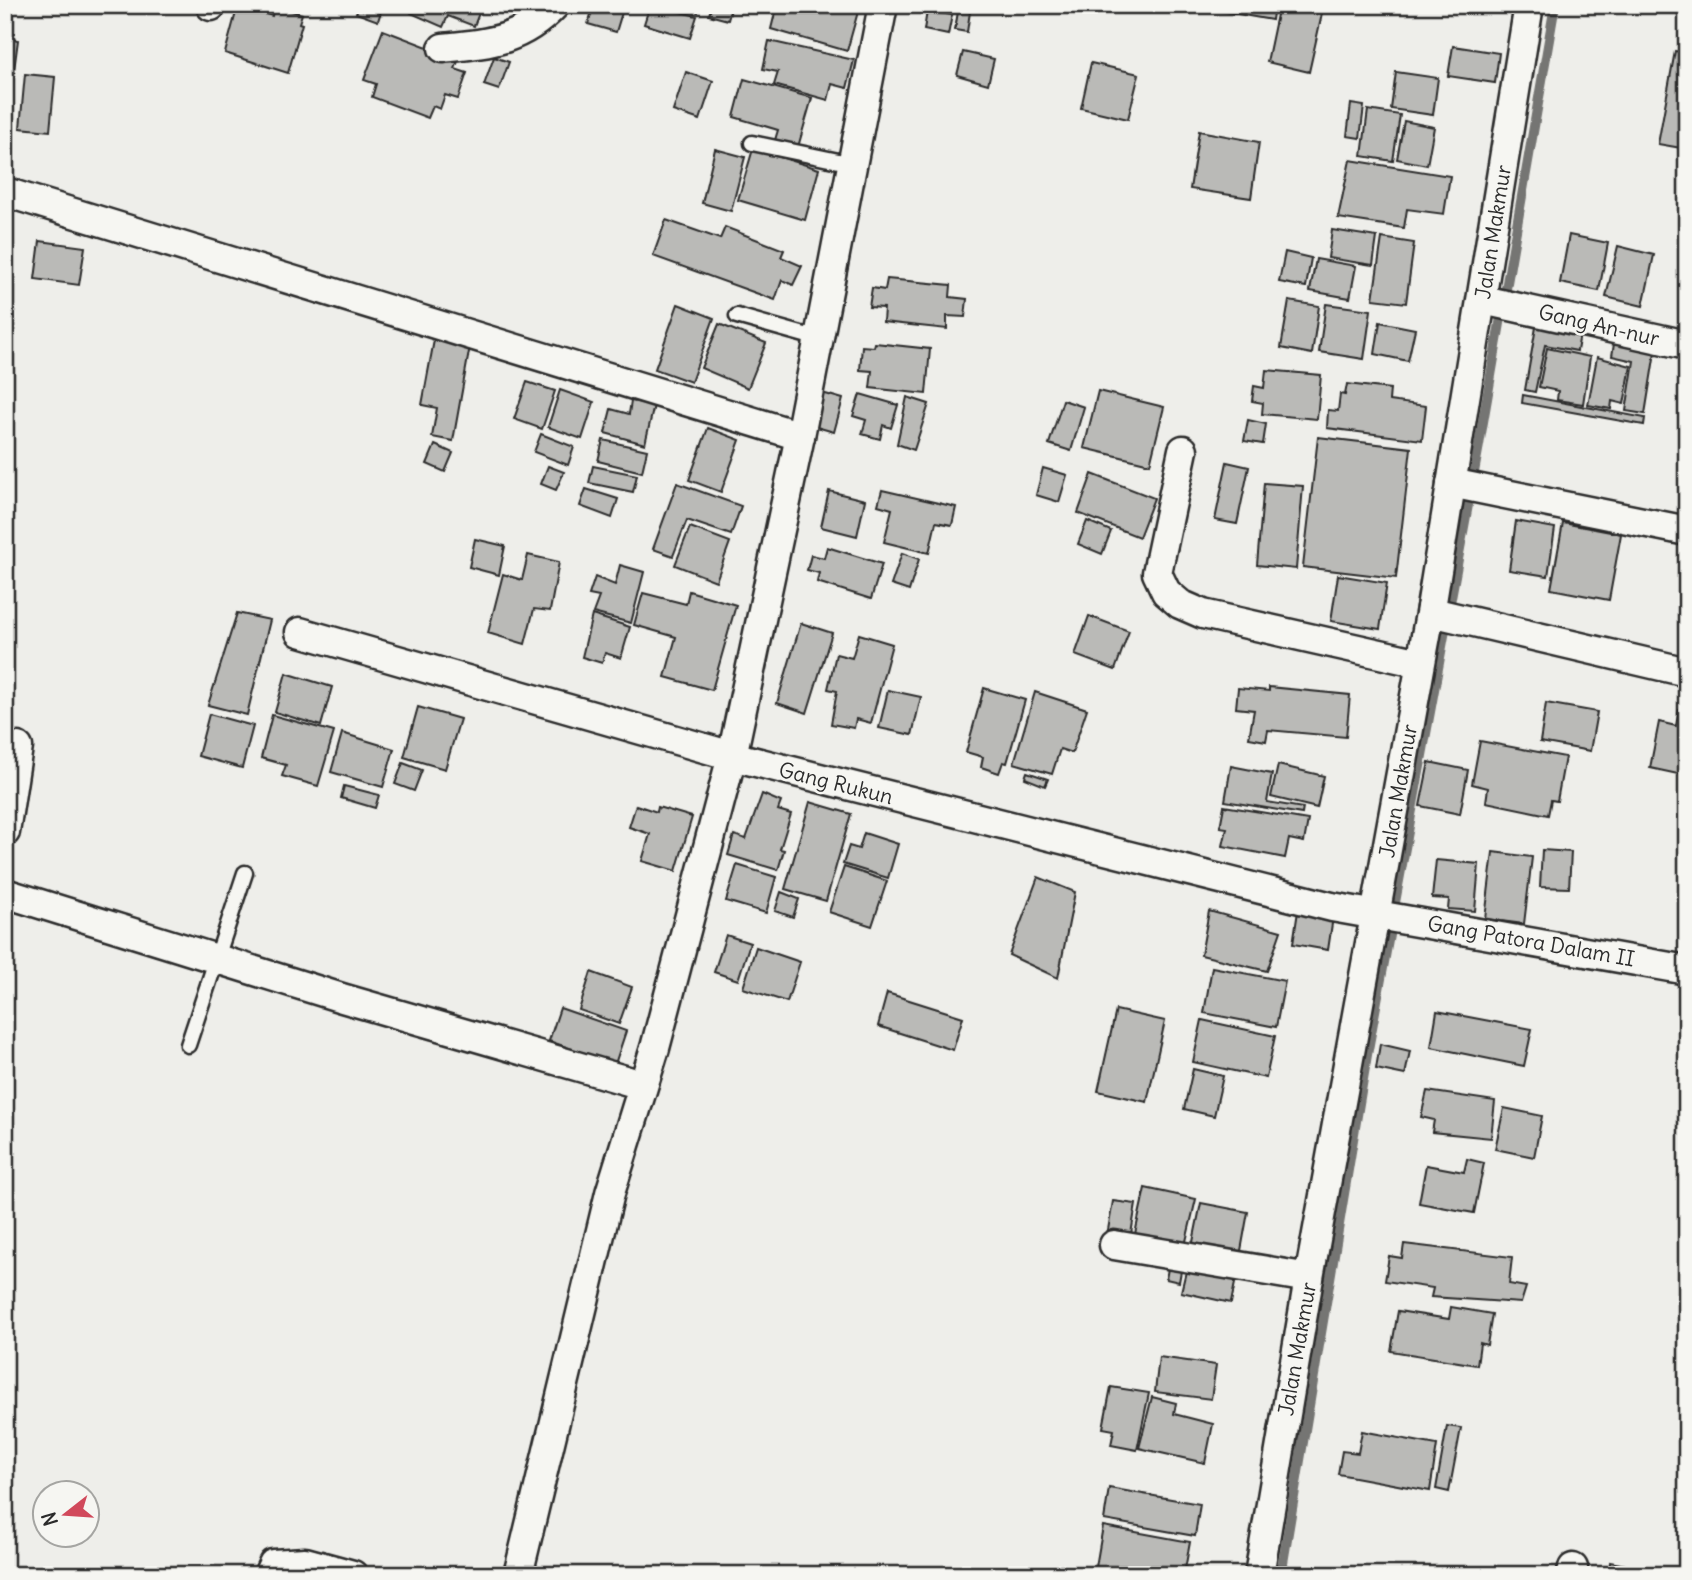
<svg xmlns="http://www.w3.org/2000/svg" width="1692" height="1580" viewBox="0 0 1692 1580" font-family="Delius,sans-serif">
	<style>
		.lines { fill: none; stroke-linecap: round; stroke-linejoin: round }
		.stream { stroke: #757573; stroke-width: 10 }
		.building { fill: #babab7; stroke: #2b2b2b; stroke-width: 2 }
		.service-casing { stroke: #2b2b2b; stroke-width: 19 }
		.minor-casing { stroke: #2b2b2b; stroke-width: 33 }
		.service { stroke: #f6f6f2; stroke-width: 14 }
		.minor { stroke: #f6f6f2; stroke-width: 28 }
		.labels { text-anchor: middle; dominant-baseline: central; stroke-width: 5; stroke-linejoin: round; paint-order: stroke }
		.street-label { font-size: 21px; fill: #2b2b2b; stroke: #f6f6f2 }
	</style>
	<rect width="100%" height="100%" fill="#eeeeea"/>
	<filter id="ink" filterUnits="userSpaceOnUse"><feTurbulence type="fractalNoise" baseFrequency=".0143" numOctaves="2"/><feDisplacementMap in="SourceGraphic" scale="14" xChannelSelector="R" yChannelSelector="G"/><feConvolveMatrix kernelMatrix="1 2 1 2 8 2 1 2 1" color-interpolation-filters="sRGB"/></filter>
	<g filter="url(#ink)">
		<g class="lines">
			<path class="stream" d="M1281,1575l86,-520 112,-610 76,-440"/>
		</g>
		<g class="building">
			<path d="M238,5l34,11 2,-10 28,8 -3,9 3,1 -14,49 -63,-20z"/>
			<path d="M359,5h24l-5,16 -22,-8z"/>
			<path d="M414,5h68l-8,21 -26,-10 -5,11 -32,-14z"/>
			<path d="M594,5l29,4 -7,23 -28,-8z"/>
			<path d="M650,5l47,11 -7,22 -46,-14z"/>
			<path d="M676,5h24l-2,7z"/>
			<path d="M712,5h20l-4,15 -19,-5z"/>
			<path d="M777,5h71l11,3 -12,43 -76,-22z"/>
			<path d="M959,5h12l-4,27 -12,-2z"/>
			<path d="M1221,5h53l-2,15 -52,-9z"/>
			<path d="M1279,5h45l-15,67 -42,-10z"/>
			<path d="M927,11l25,4 -4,20 -24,-5z"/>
			<path d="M383,30l76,29 -4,10 12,4 -9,26 -13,-4 -5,14 -7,-3 -5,12 -56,-21 4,-13 -12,-4z"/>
			<path d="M5,38l13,2 -11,82h-2z"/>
			<path d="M769,41l85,19 -7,28 -15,-4 -4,16 -54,-15 4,-13 -15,-3z"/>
			<path d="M1453,46l46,7 -4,30 -47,-7z"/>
			<path d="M1675,51l12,2v96l-29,-5z"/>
			<path d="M963,52l31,7 -6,25 -31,-9z"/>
			<path d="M494,57l15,5 -10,28 -15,-5z"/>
			<path d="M1091,63l48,11 -11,45 -47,-11z"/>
			<path d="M686,72l27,9 -13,39 -27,-9z"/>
			<path d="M1396,72l42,6 -5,37 -42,-6z"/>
			<path d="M25,74l30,3 -5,54 -30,-3z"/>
			<path d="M744,79l68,19 -14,49 -23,-7 3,-10 -44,-13z"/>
			<path d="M1351,104l13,2 -4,32 -13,-2z"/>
			<path d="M1368,110l32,5 -7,46 -31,-5z"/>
			<path d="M1404,121l30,6 -7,38 -30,-6z"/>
			<path d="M1199,131l60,11 -8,56 -61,-9z"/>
			<path d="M715,149l30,8 -14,54 -29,-8z"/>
			<path d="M753,149l66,20 -14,51 -67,-20z"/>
			<path d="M1350,160l100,16 -6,38 -37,-5 -3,19 -66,-10z"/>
			<path d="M666,220l54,19 5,-12 59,23 -3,7 21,9 -9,19 -11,-5 -7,20 -122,-44z"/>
			<path d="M1332,230l45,7 -4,28 -45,-7z"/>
			<path d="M1569,235l39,8 -9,48 -39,-8z"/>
			<path d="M1382,238l32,5 -8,60 -33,-4z"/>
			<path d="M40,241l45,6 -6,38 -44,-6z"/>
			<path d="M1618,246l36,9 -11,51 -37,-9z"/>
			<path d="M1285,252l26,6 -5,29 -27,-5z"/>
			<path d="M1316,259l40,7 -6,32 -40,-7z"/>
			<path d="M887,279l64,6 -1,12 17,2 -2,18 -18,-1v13l-64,-7 1,-14 -15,-1 3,-19 13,2z"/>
			<path d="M1289,301l30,5 -7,48 -31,-6z"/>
			<path d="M678,304l36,14 -23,64 -36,-13z"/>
			<path d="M1326,304l45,6 -7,49 -45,-7z"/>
			<path d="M1380,322l35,7 -7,32 -33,-7z"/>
			<path d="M719,324l47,19 -18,45 -47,-20z"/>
			<path d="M1536,327l44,7 -3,17 -32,-6 -10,47 -10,-2z"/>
			<path d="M434,340l36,6 -17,95 -21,-4 5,-29 -15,-3z"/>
			<path d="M875,343l55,6 -4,45 -56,-6 2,-17 -12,-1 2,-24 12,1z"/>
			<path d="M1614,344l41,8 -10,62 -19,-3 8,-50 -22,-5z"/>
			<path d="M1547,348l43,9 -7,47 -26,-4 1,-9 -19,-4z"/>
			<path d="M1597,357l34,9 -7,38 -12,-3 -1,8 -23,-4z"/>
			<path d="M1266,370l55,5 -4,44 -55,-5 1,-11 -11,-2 2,-15 10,2z"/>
			<path d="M527,382l28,9 -13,38 -28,-10z"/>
			<path d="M1347,384l43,5 -1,12 37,5 -4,34 -95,-12 1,-18 10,1 2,-17 5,1z"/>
			<path d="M560,390l34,12 -12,37 -34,-12z"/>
			<path d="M1098,391l66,16 -14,57 -66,-16z"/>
			<path d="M822,393l21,6 -9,33 -21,-6z"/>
			<path d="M860,394l38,11 -7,23 -8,-3 -3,14 -18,-5 4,-14 -13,-4z"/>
			<path d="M1523,395l122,23 -1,7 -122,-22z"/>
			<path d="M907,397l22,7 -15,46 -17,-6z"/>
			<path d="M1063,400l21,7 -13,44 -22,-7z"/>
			<path d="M631,401l23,4 -9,39 -40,-11 6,-24 18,5z"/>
			<path d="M1248,420l18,4 -3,20 -19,-3z"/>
			<path d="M708,428l32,12 -19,52 -32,-12z"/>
			<path d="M541,434l33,13 -6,18 -34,-13z"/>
			<path d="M1318,437l93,11 -15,130 -93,-11z"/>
			<path d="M603,440l44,10 -5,22 -44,-11z"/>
			<path d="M435,445l18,8 -8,19 -18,-8z"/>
			<path d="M1227,462l22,5 -12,57 -22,-4z"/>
			<path d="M548,466l16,6 -8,18 -15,-6z"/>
			<path d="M593,466l44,9 -4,17 -44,-9z"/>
			<path d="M1043,468l24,7 -8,27 -23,-7z"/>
			<path d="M1092,474l62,24 -15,39 -61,-24z"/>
			<path d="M677,483l64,23 -10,29 -44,-15 -14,36 -20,-7z"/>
			<path d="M1264,483l39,3 -7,83 -39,-4z"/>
			<path d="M586,489l32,10 -6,19 -32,-12z"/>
			<path d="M882,490l74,17 -4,18 -16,-3 -7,31 -45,-11 8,-33 -14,-4z"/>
			<path d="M829,491l36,9 -8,36 -36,-9z"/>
			<path d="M1087,521l24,10 -9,23 -24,-10z"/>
			<path d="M1516,521l39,7 -7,48 -39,-6z"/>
			<path d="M1563,523l58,11 -12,66 -58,-11z"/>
			<path d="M690,527l40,15 -14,39 -41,-16z"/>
			<path d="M475,539l30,7 -6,29 -30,-8z"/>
			<path d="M827,547l55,17 -11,35 -54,-17 2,-9 -12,-3 4,-15 13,3z"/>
			<path d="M902,553l17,6 -10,32 -18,-6z"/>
			<path d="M528,555l31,7 -9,49 -16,-2 -9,35 -37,-11 15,-59 19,6z"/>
			<path d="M620,565l24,7 -13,51 -38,-10 6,-16 -10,-2 6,-18 20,8z"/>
			<path d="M1338,575l49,8 -7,46 -49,-8z"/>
			<path d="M689,591l47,14 -24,85 -47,-13 11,-40 -42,-12 9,-32 43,11z"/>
			<path d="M237,613l33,7 -23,95 -39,-10z"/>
			<path d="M592,615l38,12 -9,31 -16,-5 -3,10 -20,-6z"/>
			<path d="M1089,616l40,15 -14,39 -40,-15z"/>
			<path d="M801,623l31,10 -25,80 -30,-10z"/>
			<path d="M859,634l33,10 -21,79 -15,-4 -2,9 -23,-4 6,-33 -9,-2 8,-35 16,4z"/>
			<path d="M286,673l46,14 -11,39 -46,-14z"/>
			<path d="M1269,687l81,8 -4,42 -78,-7 -2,11 -17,-3 5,-28 -18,-2 2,-20 31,3z"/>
			<path d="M984,688l41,12 -18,63 -4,-1 -4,11 -18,-6 2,-10 -17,-5z"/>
			<path d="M888,690l33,7 -9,38 -33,-7z"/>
			<path d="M1035,692l52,17 -15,44 -12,-4 -8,25 -38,-11z"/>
			<path d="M1546,703l51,9 -7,39 -50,-9z"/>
			<path d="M418,707l42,12 -15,50 -41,-12z"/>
			<path d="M1679,709l8,2v65l-37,-8 9,-46 17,4z"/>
			<path d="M209,714l44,12 -11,42 -44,-12z"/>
			<path d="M272,715l62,17 -16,54 -36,-10 4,-11 -25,-7z"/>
			<path d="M342,733l52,16 -11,38 -52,-15z"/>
			<path d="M1480,741l85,16 -8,44 -6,-1 -3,15 -62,-13 2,-14 -16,-4z"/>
			<path d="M1429,762l39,8 -8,44 -40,-8z"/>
			<path d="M403,763l19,7 -8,21 -19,-7z"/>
			<path d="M1278,765l46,11 -7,32 -46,-11z"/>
			<path d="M1231,766l41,8 -5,28 36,6 -1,6 -77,-13z"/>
			<path d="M1027,772l21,7 -3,7 -20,-8z"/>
			<path d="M344,786l35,9 -4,13 -34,-10z"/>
			<path d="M762,794l19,8 -3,8 13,4 -11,35 4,1 -6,20 -50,-15 6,-20 12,4z"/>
			<path d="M810,802l41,12 -25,87 -41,-12z"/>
			<path d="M636,805l21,7 1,-5 34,10 -16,54 -34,-10 8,-27 -21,-7z"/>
			<path d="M1224,806l84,14 -4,22 -15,-3 -4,19 -62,-12 4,-18 -7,-1z"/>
			<path d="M864,833l34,11 -10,34 -45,-14 6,-18 10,3z"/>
			<path d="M1542,850l29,2 -2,36 -29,-1z"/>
			<path d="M1493,852l39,5 -8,67 -39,-5z"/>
			<path d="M1436,860l43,4 -4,47 -27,-2 1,-10 -17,-1z"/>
			<path d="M737,865l39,12 -10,36 -40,-12z"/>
			<path d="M844,867l43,14 -15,45 -43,-14z"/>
			<path d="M1038,877l37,15 -17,86 -49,-23z"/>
			<path d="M781,892l18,7 -6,18 -18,-6z"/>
			<path d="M1209,911l72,20 -14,40 -66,-16z"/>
			<path d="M1298,911l35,6 -5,33 -35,-6z"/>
			<path d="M726,935l24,8 -12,37 -24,-8z"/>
			<path d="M756,947l44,15 -13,40 -44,-14z"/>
			<path d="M1212,967l73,14 -9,46 -72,-14z"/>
			<path d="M591,972l41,15 -13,37 -40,-14z"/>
			<path d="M887,993l76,24 -10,33 -75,-24z"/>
			<path d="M560,1008l66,23 -11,33 -66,-23z"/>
			<path d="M1116,1010l49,11 -18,81 -49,-11z"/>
			<path d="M1437,1011l95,18 -8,37 -93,-19z"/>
			<path d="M1202,1020l73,16 -9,42 -73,-16z"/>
			<path d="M1380,1044l30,7 -5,24 -29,-6z"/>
			<path d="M1193,1069l30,7 -9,40 -30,-7z"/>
			<path d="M1427,1091l68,10 -4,37 -59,-6 2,-12 -13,-3z"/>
			<path d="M1504,1108l38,8 -8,41 -39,-8z"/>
			<path d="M1467,1159l17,4 -10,50 -55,-10 7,-38 38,7z"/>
			<path d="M1145,1188l51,11 -13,55 -50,-11z"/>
			<path d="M1113,1201l23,3 -5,30 -23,-4z"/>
			<path d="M1201,1203l47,9 -8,44 -48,-9z"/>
			<path d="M1404,1244l108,13 -3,27 17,3 -5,16 -90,-6 2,-9 -48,-7 4,-25 13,2z"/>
			<path d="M1170,1258l13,2 -4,22 -13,-3z"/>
			<path d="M1188,1263l49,10 -6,30 -50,-11z"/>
			<path d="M1451,1307l41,7 -5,31 -7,-2 -3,22 -86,-14 7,-40 51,8z"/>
			<path d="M1159,1357l57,8 -5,34 -56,-7z"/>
			<path d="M1111,1387l38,6 -12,57 -26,-5 3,-15 -11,-2z"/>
			<path d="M1152,1397l24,6 -2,11 39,10 -8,39 -66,-15z"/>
			<path d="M1447,1426l14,2 -12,64 -13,-3z"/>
			<path d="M1362,1431l75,14 -7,46 -92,-17 4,-23 16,2z"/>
			<path d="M1109,1488l91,16 -5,32 -91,-16z"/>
			<path d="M1103,1526l87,16 -6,33h-48l-40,-8z"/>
			<path d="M1610,1562l68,13h-70z"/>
		</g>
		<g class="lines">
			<g class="service-casing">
				<g id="service">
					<path d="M752,143l101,21"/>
					<path d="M737,316l82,23"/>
					<path d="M188,1045l57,-172"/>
				</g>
			</g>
			<g class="minor-casing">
				<g id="minor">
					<path d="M211,6v-1"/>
					<path d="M443,48c47,-5 78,-7 112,-43"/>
					<path d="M5,192l795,244"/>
					<path d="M1483,300l204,45"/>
					<path d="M1183,450l-26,123 9,19 14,12 23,10 217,49"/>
					<path d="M1451,483l236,48"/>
					<path d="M1431,608l9,6 247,58"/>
					<path d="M300,632l432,124 600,151 355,63"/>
					<path d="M5,832l13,-85"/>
					<path d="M5,893l337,105 300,87"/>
					<path d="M1114,1245l195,33"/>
					<path d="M268,1575l5,-11 32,-2 48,13"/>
					<path d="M518,1575l92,-382 45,-145 77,-292 68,-320 83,-431"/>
					<path d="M1259,1575l50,-297 122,-670 98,-603"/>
					<path d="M1571,1575l2,-7"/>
				</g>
			</g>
			<use href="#service" class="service"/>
			<use href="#minor" class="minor"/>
		</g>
	</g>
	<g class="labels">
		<g class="street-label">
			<text transform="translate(1493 232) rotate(-81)">Jalan Makmur</text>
			<text transform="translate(1599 325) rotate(13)">Gang An-nur</text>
			<text transform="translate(836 783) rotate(14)">Gang Rukun</text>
			<text transform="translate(1398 791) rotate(-80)">Jalan Makmur</text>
			<text transform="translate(1531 941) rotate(10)">Gang Patora Dalam II</text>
			<text transform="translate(1297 1349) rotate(-80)">Jalan Makmur</text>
		</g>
	</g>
	<rect width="1692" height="1580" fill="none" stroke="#f6f6f2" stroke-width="28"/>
	<rect x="14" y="14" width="1664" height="1552" fill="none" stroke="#2b2b2b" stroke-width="2.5" filter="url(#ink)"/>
	<g transform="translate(66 1514) rotate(253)"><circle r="33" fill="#f6f6f2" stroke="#a5a5a2" stroke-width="2"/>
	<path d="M0-5L12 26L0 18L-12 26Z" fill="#d1495b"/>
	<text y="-10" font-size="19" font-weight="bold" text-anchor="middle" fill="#2b2b2b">N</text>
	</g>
</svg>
